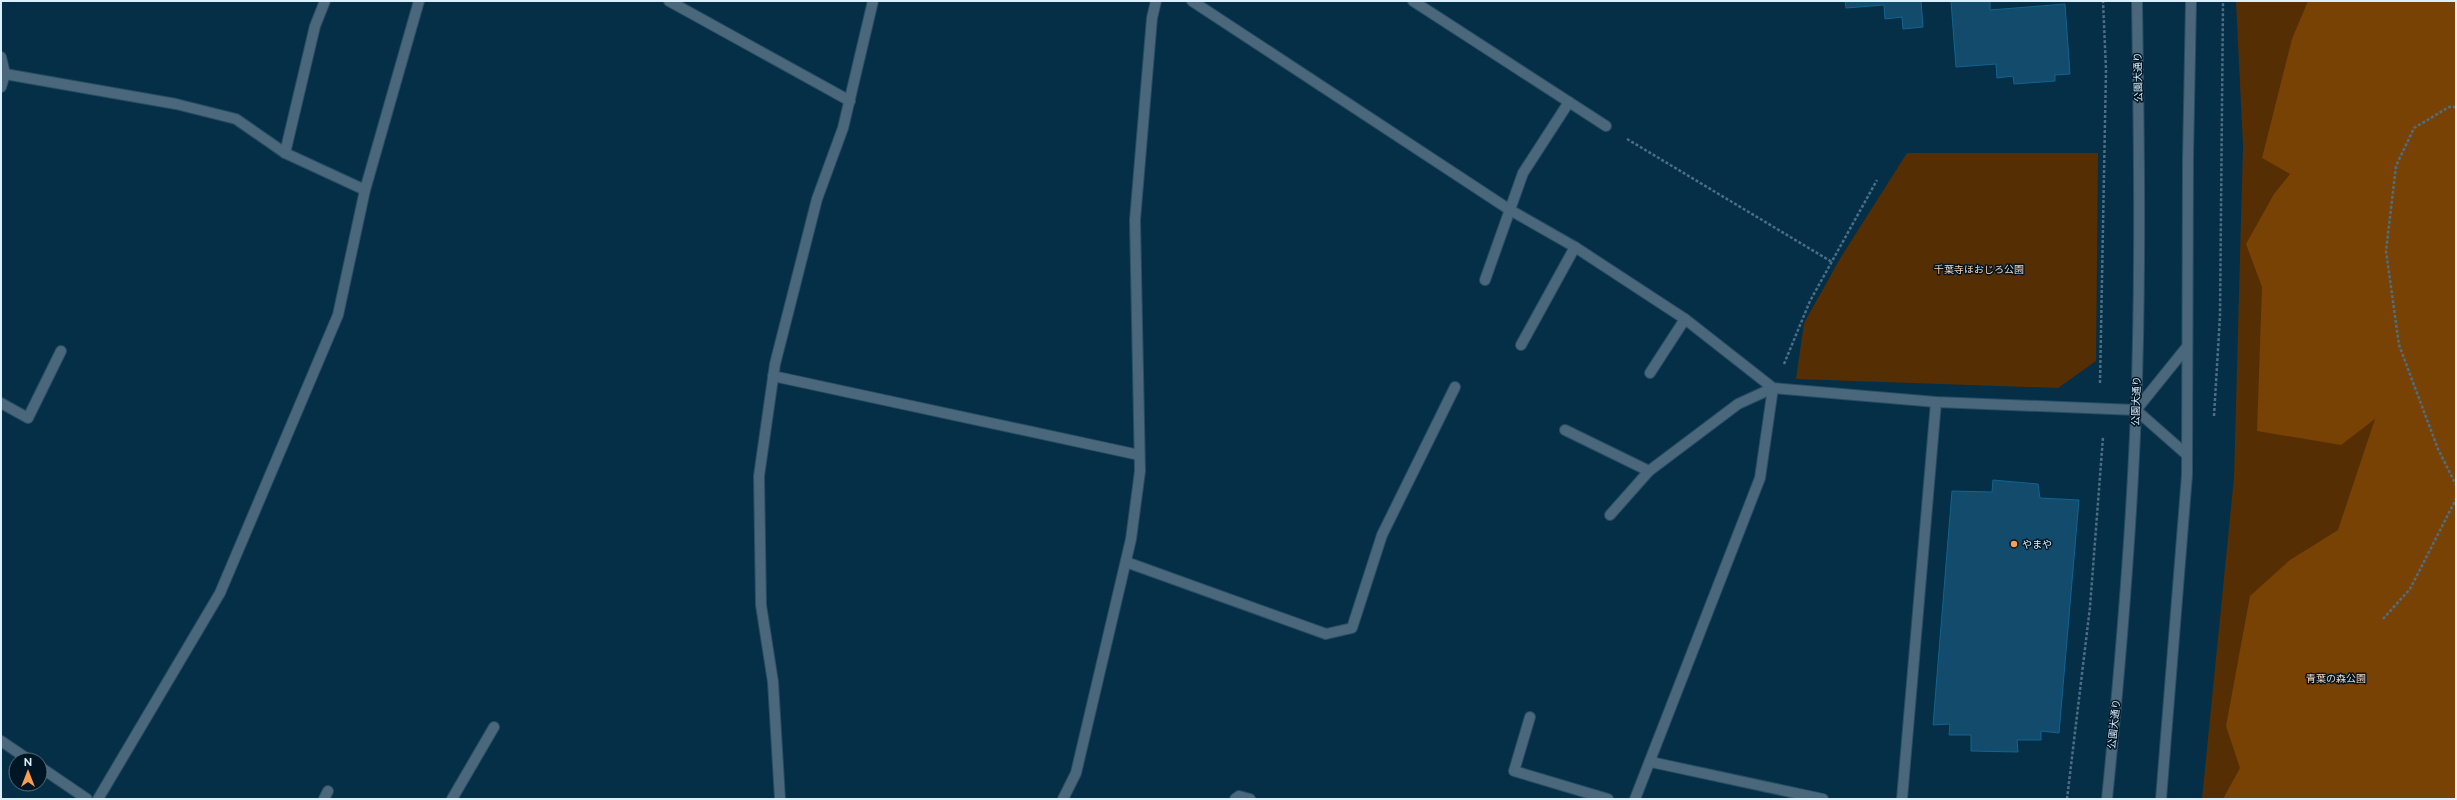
<svg xmlns="http://www.w3.org/2000/svg" width="2457" height="800" viewBox="0 0 2457 800" font-family="Raleway,'Noto Sans JP',sans-serif">
	<style>
		.green { fill: #562e03 }
		.forest { fill: #784205 }
		.building { fill: #134b6c; stroke: #116492 }
		.lines { fill: none; stroke-linecap: round; stroke-linejoin: round }
		.minor-casing { stroke: #264e64; stroke-width: 12 }
		.path { stroke: #4c6f85; stroke-width: 2.5; stroke-dasharray: 3 2; stroke-linecap: butt }
		.minor { stroke: #4a677b; stroke-width: 10 }
		.poi-dot { fill: #fa9f4e; stroke: #011624; stroke-width: 1.5 }
		.labels { text-anchor: middle; dominant-baseline: central; stroke-width: 3; stroke-linejoin: round; paint-order: stroke }
		.street-label { font-size: 10px; fill: #daefff; stroke: #011624 }
		.park-label { font-size: 10px; fill: #f8d6bc; stroke: #011624 }
		.poi-label { font-size: 10px; fill: #daefff; stroke: #011624; text-anchor: start }
	</style>
	<rect width="100%" height="100%" fill="#042f47"/>
	<g class="green">
		<path d="M2236,1h220v798h-254l32,-322 9,-331z"/>
		<path d="M1907,153h191l-2,208 -38,27 -262,-9 8,-56 37,-66z"/>
	</g>
	<path class="forest" d="M2308,1h148v798h-233l17,-31 -14,-42 24,-130 40,-36 48,-30 37,-111 -34,26 -84,-14 5,-144 -16,-43 28,-50 16,-20 -28,-16 30,-119z"/>
	<g class="building">
		<path d="M1845,1h76l2,26 -20,2 -1,-12 -17,2 -1,-14 -38,3z"/>
		<path d="M1951,1h39v9l75,-6 5,70 -15,1v6l-41,3 -1,-8 -16,2 -1,-14 -40,3z"/>
		<path d="M1993,480l45,4 2,14 39,2 -20,233 -18,-2v9h-24l1,12 -47,-1v-16h-22l1,-11 -17,1 19,-234 40,1z"/>
	</g>
	<g class="lines">
		<g class="minor-casing">
			<g id="minor">
				<path d="M669,1l181,100"/>
				<path d="M1192,1l318,209 65,37 110,72 88,69 163,14 200,8 50,44"/>
				<path d="M1413,1l193,125"/>
				<path d="M1,57l4,17 -4,13"/>
				<path d="M5,74l171,30 60,15 49,34 80,37 54,-189"/>
				<path d="M285,153l30,-127 10,-25"/>
				<path d="M1485,280l38,-107 46,-71"/>
				<path d="M1521,345l54,-98"/>
				<path d="M1650,373l35,-54"/>
				<path d="M773,376l366,79"/>
				<path d="M1,403l27,15 33,-67"/>
				<path d="M2136,410l50,-62"/>
				<path d="M1565,430l84,41"/>
				<path d="M1610,515l39,-44 89,-67 35,-16"/>
				<path d="M1126,562l200,72 26,-6 30,-93 73,-148"/>
				<path d="M1530,717l-16,54 94,28"/>
				<path d="M1,741l28,19"/>
				<path d="M1651,762l172,37"/>
				<path d="M40,767l47,32"/>
				<path d="M98,799l122,-206 118,-278 27,-125"/>
				<path d="M324,799l4,-8"/>
				<path d="M452,799l42,-72"/>
				<path d="M780,799l-7,-117 -12,-77 -2,-129 16,-112 42,-165 26,-71 30,-127"/>
				<path d="M1063,799l13,-26 55,-234 9,-68 -5,-251 17,-202 4,-17"/>
				<path d="M1235,799l4,-3 11,3"/>
				<path d="M1635,799l125,-321 13,-90"/>
				<path d="M1902,799l34,-397"/>
				<path d="M2107,799c13,-129 24,-259 29,-388 5,-137 3,-274 1,-410"/>
				<path d="M2161,799l26,-324 1,-317 3,-157"/>
			</g>
		</g>
		<g class="path">
			<path d="M2456,107h-7l-35,21 -18,38 -10,85 13,94 39,104 18,36"/>
			<path d="M1627,139l205,123"/>
			<path d="M1784,364l26,-63 67,-121"/>
			<path d="M2100,383l6,-313 -3,-69"/>
			<path d="M2214,416l6,-100 3,-315"/>
			<path d="M2383,619l27,-30 46,-90"/>
			<path d="M2067,799l23,-192 13,-170"/>
		</g>
		<use href="#minor" class="minor"/>
	</g>
	<circle class="poi-dot" cx="2014" cy="544" r="4"/>
	<g class="labels">
		<g class="street-label">
			<text transform="translate(2138 77) rotate(-91)">公園大通り</text>
			<text transform="translate(2136 401) rotate(-88)">公園大通り</text>
			<text transform="translate(2114 724) rotate(-84)">公園大通り</text>
		</g>
		<g class="park-label">
			<text x="1979" y="269">千葉寺ほおじろ公園</text>
			<text x="2336" y="678">青葉の森公園</text>
		</g>
		<g class="poi-label">
			<text x="2022" y="544">やまや</text>
		</g>
	</g>
	<rect width="2457" height="800" fill="none" stroke="#daefff" stroke-width="4"/>
	<g transform="translate(28 772)"><circle r="19" fill="#011624" stroke="#586d7c"/>
	<path d="M0-3L7 15L0 10L-7 15Z" fill="#fa9f4e"/>
	<text y="-6" font-size="11" font-weight="bold" text-anchor="middle" fill="#daefff">N</text>
	</g>
</svg>
